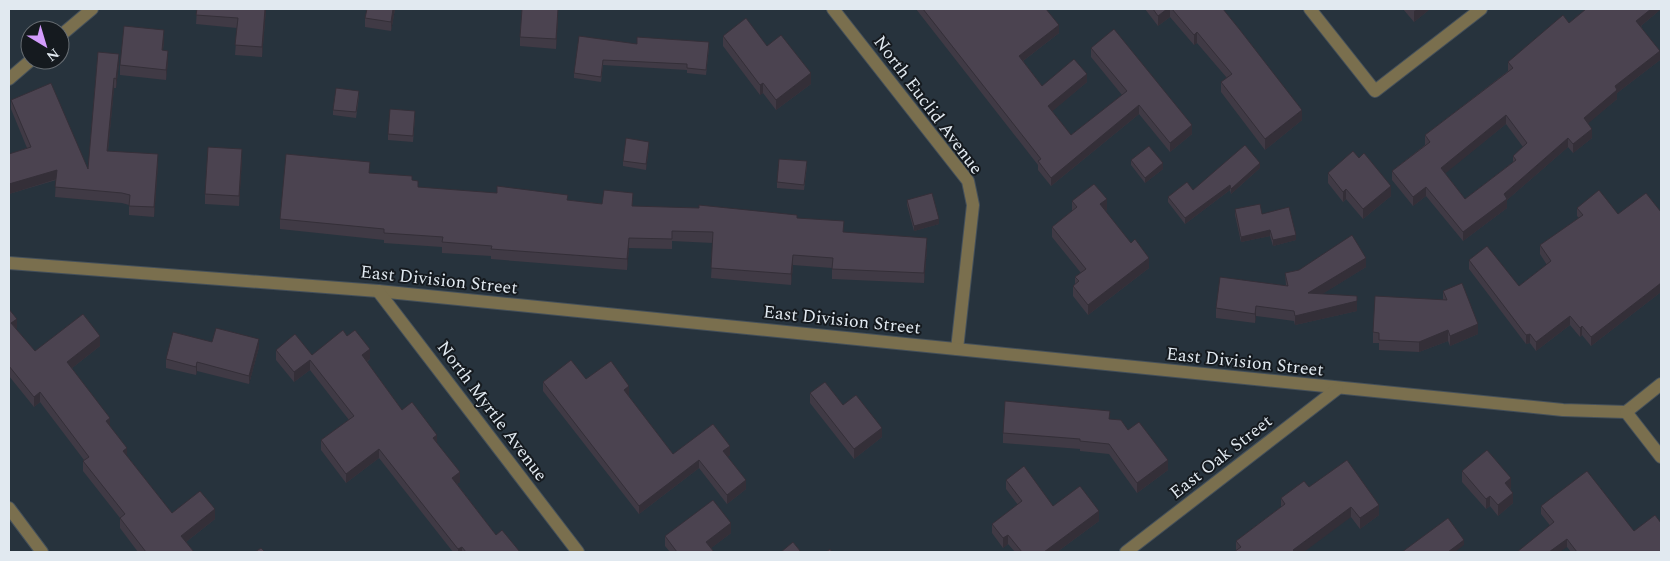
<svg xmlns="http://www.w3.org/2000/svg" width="1670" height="561" viewBox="0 0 1670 561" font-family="Spectral,serif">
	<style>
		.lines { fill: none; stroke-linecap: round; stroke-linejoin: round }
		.minor-casing { stroke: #45505a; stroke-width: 14 }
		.tertiary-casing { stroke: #45505a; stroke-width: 14 }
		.minor { stroke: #7a6f4e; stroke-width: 12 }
		.tertiary { stroke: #7a6f4e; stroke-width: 12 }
		.wall { fill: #403a45; fill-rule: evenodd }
		.shaded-wall { fill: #342f38 }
		.building { fill: #4b4350; stroke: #342f38; fill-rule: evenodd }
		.labels { text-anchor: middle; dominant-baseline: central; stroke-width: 4; stroke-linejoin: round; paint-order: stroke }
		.street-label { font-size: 18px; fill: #e1e9f0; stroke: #151a1f }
	</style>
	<rect width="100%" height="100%" fill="#27333d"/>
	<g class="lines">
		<g class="minor-casing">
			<g id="minor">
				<path d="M833,9l135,172 5,24 -16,144"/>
				<path d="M1310,9l65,82 106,-82"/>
				<path d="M60,36l32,-27"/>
				<path d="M9,79l22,-19"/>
				<path d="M9,263l369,28 1185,119 63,2 35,-28"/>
				<path d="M378,291l200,261"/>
				<path d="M1626,412l35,45"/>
				<path d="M1126,552l211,-163"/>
			</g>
		</g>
		<g class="tertiary-casing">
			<path id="tertiary" d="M9,508l33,44"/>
		</g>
		<use href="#minor" class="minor"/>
		<use href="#tertiary" class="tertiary"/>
	</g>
	<g class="wall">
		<path d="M197,9h69l-4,48 -27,-2 2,-27 -41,-4z"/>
		<path d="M367,9h28l-4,22 -26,-4v-9z"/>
		<path d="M916,9h130l13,24 -36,28 19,25 45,-4 -35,29 19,24 51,-40 -31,-38v-9l101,86 -22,18 -31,-38 -88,72 -13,-16v-5z"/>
		<path d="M1145,9h78l79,111 -37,30 -44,-58v-10l6,-4 -30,-35 -3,2 -24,-28 -12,9z"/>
		<path d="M1403,9h27l-16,13z"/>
		<path d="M1661,9l-20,17 19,34 -43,33v6l-29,24 4,15 -19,15 -5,-6 -61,53v8l-44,33 -37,-45 -13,10 -21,-26v-9l33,-26v-10l83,-64v-9l61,-39zM1506,124l17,23 -10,9v6l-48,37 -20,-26z"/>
		<path d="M558,18l-2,31 -36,-3v-9z"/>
		<path d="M723,36l44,10 44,38 -35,26 -13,-17 -3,2 -37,-49z"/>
		<path d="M164,40l-1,10 5,11 -2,19 -46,-5v-10z"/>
		<path d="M637,44l72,3 -3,28 -19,-2v-3l-84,-5 -2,17 -27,-4v-5z"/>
		<path d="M98,52l21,12 -3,24h-2l-6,63 50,13 -4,53 -25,-2v-10l-7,-2 -67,-6 1,-17 -47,14v-40l18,-6 -16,-39v-9l77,69z"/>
		<path d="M359,96l-3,22 -23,-3v-5z"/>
		<path d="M415,116l-2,26 -25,-2v-6z"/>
		<path d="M649,147l-3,23 -23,-4v-5z"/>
		<path d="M242,159l-3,47 -34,-2v-10z"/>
		<path d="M1131,160l32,9 -18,14 -14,-18z"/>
		<path d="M807,166l-3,24 -27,-2v-6z"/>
		<path d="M1260,168l-29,26 -1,-4 -45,34 -17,-22v-5z"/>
		<path d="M370,173l42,7 6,7 150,13 34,4 195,14 47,14 83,16 -3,35 -92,-4v-11l-39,-3 -2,20 -80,-7 2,-35 -41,-2v8l-43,-1 -2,22 -136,-11v-3l-49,-3v-6l-58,-4v-3l-104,-11v-10z"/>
		<path d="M1328,173l63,23 -28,23 -17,-20 -3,3 -15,-19z"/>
		<path d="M907,200l32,24 -25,7 -7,-26z"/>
		<path d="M1072,201l35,9 -2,1 44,57 -61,47 -15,-19v-10l2,-2v-7l6,-4 -29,-36v-10l20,-16z"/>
		<path d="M1577,208l41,6 43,-2v80l-70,54 -9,-11 -2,2 -10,-12 -34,26 -6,-8 -4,1 -57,-75v-9l50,26 28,-21 -7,-11v-9l39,-27 -2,-2z"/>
		<path d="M1235,209l61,31 -23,6 -3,-10 -29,6 -6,-27z"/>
		<path d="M1366,267l-44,27 35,17 -62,14 -1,-4 -38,-5 -1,7 -39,-5v-10l70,-23 -1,-12z"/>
		<path d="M1443,291l35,43 -28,12 -2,-5 -29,11 -40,-2v-7h-6v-11l70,-32z"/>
		<path d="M9,309l7,20 19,22 65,-5 -28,22 38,59 17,29 45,57 43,6 -29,23 8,10h-56l-18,-24v-10l-37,-47v-10l1,-1 -44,-58 -6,5 -25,-31z"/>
		<path d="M347,336l23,23 -3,3 35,48 35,33 23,39 -3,2 39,51 24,17h-67l-74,-94 -33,25 -25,-33v-10l28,-20 -39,-50 -16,12 -18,-22v-10l36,5z"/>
		<path d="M212,342l47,5 -10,37 -52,-13 -1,4 -30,-7v-9z"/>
		<path d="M586,379l43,16 -1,1 45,58 57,1 -3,2 19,32 -19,15 -28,-36 -60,46 -96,-123v-9z"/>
		<path d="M810,393l33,12 39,32 -28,22 -44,-56z"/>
		<path d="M1110,419l18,11 40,40 -31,23 -28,-39 -29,-3v-2l-77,-6v-10z"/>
		<path d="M1462,471l49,17 -1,1 3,14 -15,13 -8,-10 -4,3 -24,-27z"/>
		<path d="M1006,480l47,26 46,15 -42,31h-42l-7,-8 -5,4 -11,-15v-9l26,-19 -12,-16z"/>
		<path d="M1309,487l70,28 -19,14 -9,-12 -115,33v-9l45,-34v-9z"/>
		<path d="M1541,506l93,25 27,21h-90l-30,-38z"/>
		<path d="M731,533l-20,15 3,4h-44l-5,-6v-10z"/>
	</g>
	<g class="shaded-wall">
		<path d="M265,9h1l-4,48v-10z"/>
		<path d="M393,9h2l-4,22v-9z"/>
		<path d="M558,9v9l-2,31v-10z"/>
		<path d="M1167,9h3v8l-12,9v-10z"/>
		<path d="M1418,9h12l-16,13v-11z"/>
		<path d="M1651,9h10l-25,21v-9z"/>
		<path d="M1059,25v8l-40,31v-8z"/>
		<path d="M164,30v10l-2,21v-11z"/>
		<path d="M1197,32v11l-3,2v-10z"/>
		<path d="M168,51v10l-2,19v-10z"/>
		<path d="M1660,51v9l-43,33v6l-33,28v-9l31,-32z"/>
		<path d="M119,54v10l-3,24v-9z"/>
		<path d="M811,73v11l-35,26v-10z"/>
		<path d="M1087,74v8l-39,33v-9z"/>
		<path d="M114,78v10l-7,72v-9z"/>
		<path d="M763,83v10l-3,2v-10z"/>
		<path d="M1139,105v9l-88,72v-8z"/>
		<path d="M1302,110v10l-37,30v-11z"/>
		<path d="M1506,115v9l-65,53v-9z"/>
		<path d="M1192,125v9l-22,18v-9z"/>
		<path d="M1592,129v9l-19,15v-9z"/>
		<path d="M1568,138v9l-61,53v8l-44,33v-9l41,-38z"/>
		<path d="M649,142v5l-3,23v-6z"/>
		<path d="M242,149v10l-3,47v-10z"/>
		<path d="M158,154v10l-4,53v-10z"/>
		<path d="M1163,163v6l-18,14v-5z"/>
		<path d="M1260,163v5l-29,26v-5z"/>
		<path d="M57,170v9l-48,15v-10z"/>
		<path d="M1230,185v5l-45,34v-6z"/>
		<path d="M1391,186v10l-28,23v-10z"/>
		<path d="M1426,187v9l-13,10v-9z"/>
		<path d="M1346,189v10l-3,3v-10z"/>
		<path d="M1107,199v11l-7,5v-11z"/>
		<path d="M939,219v5l-25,7v-5z"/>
		<path d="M1270,230v6l-29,6v-5z"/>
		<path d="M1296,235v5l-23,6v-6z"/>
		<path d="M629,238v10l-2,22v-11z"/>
		<path d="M927,238v10l-3,35v-10z"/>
		<path d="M793,255v10l-2,20v-11z"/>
		<path d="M1149,258v10l-61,47v-10z"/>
		<path d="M1366,258v9l-58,36v-10z"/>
		<path d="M1661,283v9l-70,54v-9z"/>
		<path d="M1357,301v10l-62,14v-9z"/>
		<path d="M1256,306v10l-1,7v-9z"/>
		<path d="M1570,316v9l-34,26v-9z"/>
		<path d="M17,319v10l-6,-6z"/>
		<path d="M1478,324v10l-28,12v-10z"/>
		<path d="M1582,326v9l-2,2v-9z"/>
		<path d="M1448,330v11l-29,11v-10z"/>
		<path d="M1530,334v9l-4,1v-9z"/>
		<path d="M100,336v10l-33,26v-10z"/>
		<path d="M259,339v8l-10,37v-8z"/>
		<path d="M370,349v10l-8,6v-10z"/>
		<path d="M310,360v10l-16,12v-10z"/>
		<path d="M197,362v9l-1,4v-8z"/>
		<path d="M629,386v9l-5,4v-9z"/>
		<path d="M40,392v10l-6,5v-10z"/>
		<path d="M110,418v10l-4,-7z"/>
		<path d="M882,428v9l-28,22v-10z"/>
		<path d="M437,435v9l-4,-6z"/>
		<path d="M730,446v9l-7,5v-9z"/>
		<path d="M127,448v10l-4,-7z"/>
		<path d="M379,449v9l-33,25v-9z"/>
		<path d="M699,460v8l-60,46v-8z"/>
		<path d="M1168,460v10l-31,23v-10z"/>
		<path d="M460,472v10l-8,6v-10z"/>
		<path d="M1511,478v10l-6,5v-10z"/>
		<path d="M746,480v9l-19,15v-9z"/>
		<path d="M1513,493v10l-15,13v-11z"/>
		<path d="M1490,496v10l-4,3v-10z"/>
		<path d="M1379,505v10l-19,14v-11z"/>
		<path d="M1351,507v10l-47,35h-11v-2z"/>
		<path d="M215,509v10l-34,27v-10z"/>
		<path d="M1099,511v10l-42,31h-13z"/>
		<path d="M731,523v10l-25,19v-10z"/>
		<path d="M1008,535v9l-5,4v-10z"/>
		<path d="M1567,539v8l-7,5h-11z"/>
		<path d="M1464,540v5l-9,7h-7z"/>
		<path d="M462,547v5h-4v-3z"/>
	</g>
	<g class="building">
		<path d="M197,9h68l-3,38 -27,-2 3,-27 -42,-3z"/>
		<path d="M367,9h26l-2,13 -26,-4z"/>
		<path d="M522,9h36l-2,30 -36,-2z"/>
		<path d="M923,9h123l13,16 -40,31 23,30 32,-27 13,15 -39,32 23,29 56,-44 -36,-43 23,-19 78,96 -22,18 -31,-38 -88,73 -13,-17 3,-2z"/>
		<path d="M1153,9h14l-9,7z"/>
		<path d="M1172,9h51l17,21 62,80 -37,29 -44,-57 11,-8 -35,-42 -3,3z"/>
		<path d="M1586,9h65l-15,12 24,30 -45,35 2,4 -33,28 8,11 -19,15 -5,-6 -64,56 3,5 -44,33 -37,-45 -13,10 -21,-26 38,-29 -5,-7 88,-67 -5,-6 55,-47 6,8zM1506,115l21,28 -14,13 3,4 -51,39 -24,-31z"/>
		<path d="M746,18l21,28 14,-11 30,38 -35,27 -13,-17 -3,2 -37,-49z"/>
		<path d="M124,26l40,4 -2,20 6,1 -2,19 -46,-5z"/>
		<path d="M579,36l58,8v-7l72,5 -3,28 -19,-2v-4l-84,-4 -2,17 -27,-4z"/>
		<path d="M98,52l21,2 -3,25 -2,-1 -7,73 51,3 -4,53 -25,-1 1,-11 -8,-2 -67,-6 2,-17 -48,14v-30l22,-7 -20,-47 40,-17 37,86z"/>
		<path d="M336,88l23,3 -3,21 -23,-2z"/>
		<path d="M390,109l25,2 -2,25 -25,-2z"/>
		<path d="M626,138l23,4 -3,22 -23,-3z"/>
		<path d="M1245,145l15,18 -29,26 -1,-4 -45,33 -17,-21 19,-15 6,8z"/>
		<path d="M1149,146l14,17 -18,15 -14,-18z"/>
		<path d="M208,147l34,2 -3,47 -34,-2z"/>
		<path d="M1353,151l6,7 5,-5 27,33 -28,23 -17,-20 -3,3 -15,-19z"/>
		<path d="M286,154l84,8 -1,11 43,3v4l6,1v6l79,6v-7l71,9 -1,5 35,4 2,-14 29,3 -1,13 67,2v-3l98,10v3l47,3 -1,11 84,6 -3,35 -92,-4 1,-11 -40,-3 -2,19 -80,-6 2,-36 -41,-1v8l-43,-1 -2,21 -136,-10 1,-3 -50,-4 1,-5 -59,-4v-4l-104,-10z"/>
		<path d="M779,159l28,2 -3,24 -27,-3z"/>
		<path d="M1094,184l13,15 -7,5 31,39 4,-4 14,19 -61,47 -15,-19 6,-5 -4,-4 11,-8 -34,-42 25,-20 -5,-6z"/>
		<path d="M1599,190l19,24 28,-21 15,19v71l-70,54 -9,-11 -2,2 -10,-12 -34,26 -6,-8 -4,1 -57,-75 18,-14 32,40 32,-25 -11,-16 43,-30 -6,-7z"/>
		<path d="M932,193l7,26 -25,7 -7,-26z"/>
		<path d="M1260,204l2,10 27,-7 7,28 -23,5 -3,-10 -29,7 -6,-28z"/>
		<path d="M1352,235l14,23 -58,35 49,3v5l-62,15 -1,-5 -38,-5 -1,8 -39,-6 4,-31 68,9 -3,-13 14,-3z"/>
		<path d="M1462,283l16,41 -28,12 -2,-6 -29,12 -40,-2v-7l-6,-1 2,-36 72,4 -4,-9z"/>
		<path d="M9,309l8,10 -6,4 24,28 48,-37 17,22 -33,26 43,56 -4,3 21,27 -4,3 49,62 28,-22 15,18 -34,27 13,16h-48l-26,-34 5,-4 -42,-53 6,-4 -49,-65 -6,5 -25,-31z"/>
		<path d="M216,328l43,11 -10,37 -52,-14 -1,5 -30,-8 7,-27 39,10z"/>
		<path d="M343,330l4,6 8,-6 15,19 -8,6 40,55 10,-8 25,33 -4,3 27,34 -8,6 44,57 6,-5 18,22h-54l-4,-5 -4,2 -79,-100 -33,25 -25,-34 33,-24 -44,-56 -16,12 -18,-22 19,-16 17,21z"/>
		<path d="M571,360l15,19 25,-18 18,25 -5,4 49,64 40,-30 17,22 -7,5 23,29 -19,15 -28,-35 -60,46 -96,-124z"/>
		<path d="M825,382l18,23 13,-10 26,33 -28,21 -44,-56z"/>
		<path d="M1005,401l105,10 -1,8 12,1 7,10 11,-8 29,38 -31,23 -28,-39 -29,-3v-2l-77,-6z"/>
		<path d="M1487,450l24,28 -6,5 8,10 -15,12 -8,-9 -4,3 -24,-28z"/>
		<path d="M1347,460l32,45 -19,13 -9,-11 -58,43 2,2h-61l7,-5 -5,-6 49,-37 -4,-6 23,-17 5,6z"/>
		<path d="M1024,466l29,40 27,-20 19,25 -55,41h-22l-14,-17 -5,3 -11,-14 30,-23 -16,-21z"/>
		<path d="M1587,471l47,60 21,-16 6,8v29h-84l-10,-13 -18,13h-32l37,-30 -13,-16z"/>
		<path d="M713,500l18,23 -25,19 8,10h-37l-12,-16z"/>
		<path d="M1448,518l16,22 -16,12h-46z"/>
		<path d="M793,542l8,10h-20z"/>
		<path d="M261,548l4,4h-10z"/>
		<path d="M830,549l2,3h-6z"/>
	</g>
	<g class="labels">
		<g class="street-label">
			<text transform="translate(928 105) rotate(53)">North Euclid Avenue</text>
			<text transform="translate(439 280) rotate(6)">East Division Street</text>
			<text transform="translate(842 320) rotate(6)">East Division Street</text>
			<text transform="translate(1245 362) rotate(6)">East Division Street</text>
			<text transform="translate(492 411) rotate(53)">North Myrtle Avenue</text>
			<text transform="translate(1221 457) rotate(-38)">East Oak Street</text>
		</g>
	</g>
	<rect width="1670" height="561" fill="none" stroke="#e1e9f0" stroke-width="20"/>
	<g transform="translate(45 45) rotate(142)"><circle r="24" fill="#151a1f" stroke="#676d73"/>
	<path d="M0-4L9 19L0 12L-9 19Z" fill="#d39cfc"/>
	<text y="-8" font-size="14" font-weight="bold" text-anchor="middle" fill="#e1e9f0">N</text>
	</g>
</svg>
